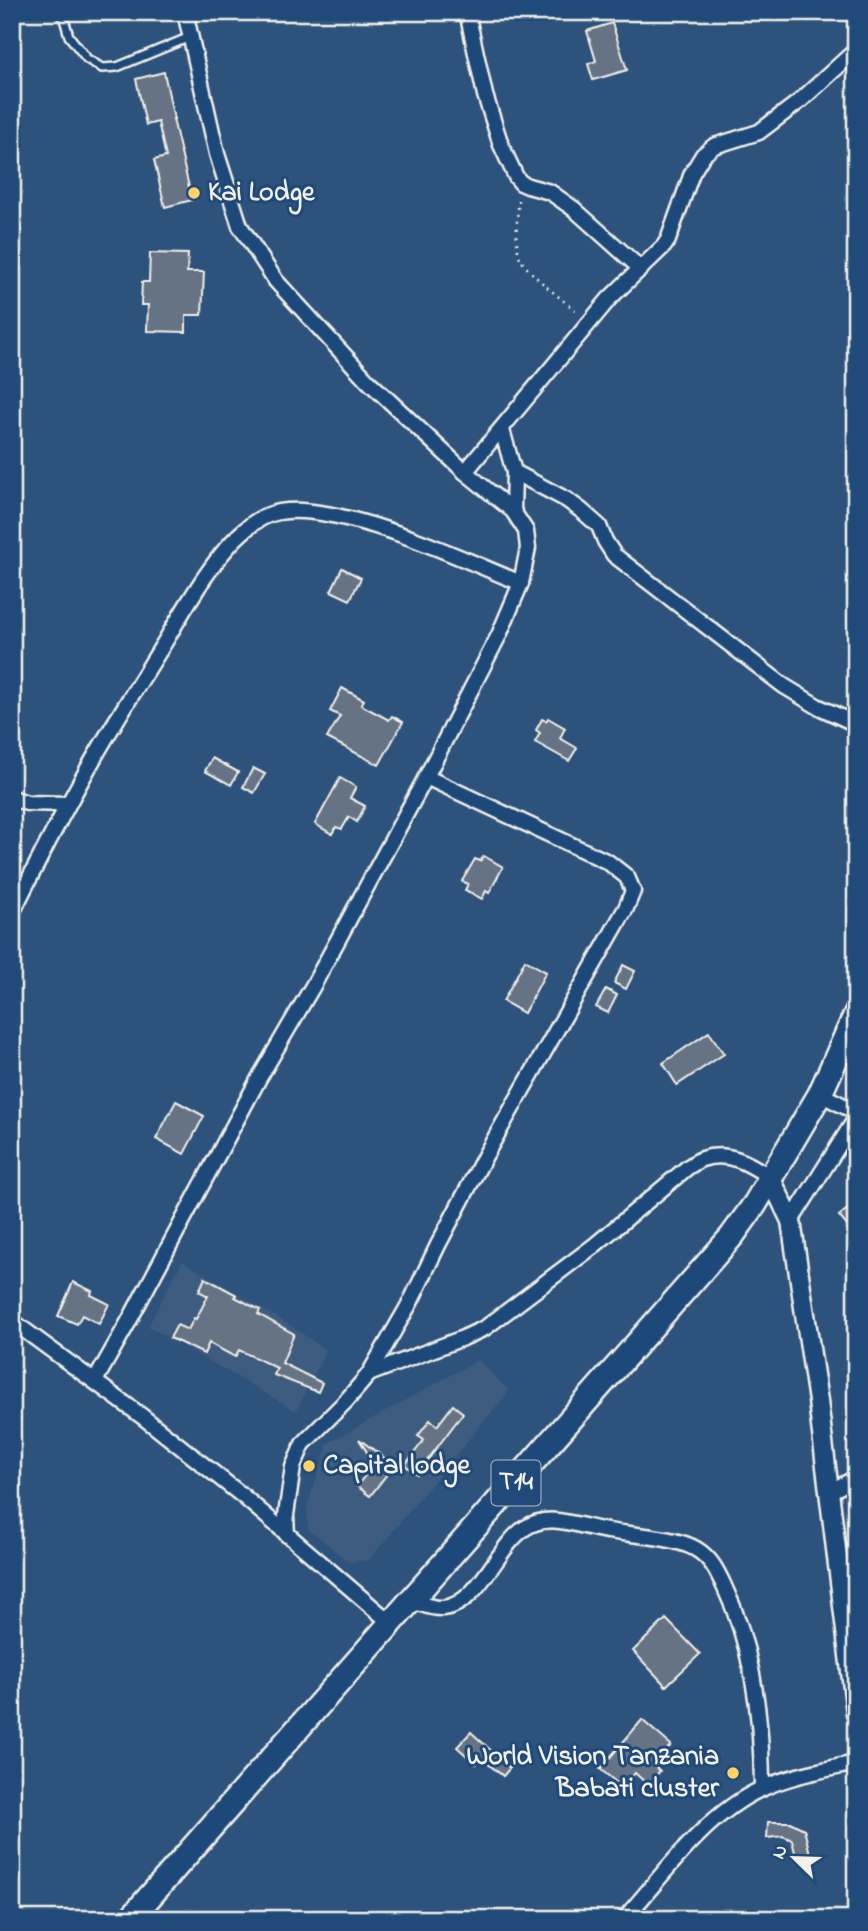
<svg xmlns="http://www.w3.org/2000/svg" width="868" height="1931" viewBox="0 0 868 1931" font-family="'Indie Flower',sans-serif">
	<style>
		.built { fill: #3e5c7f }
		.building { fill: #667385; stroke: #f4f1e8; stroke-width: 2 }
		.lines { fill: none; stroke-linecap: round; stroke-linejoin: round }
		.service-casing { stroke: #f4f1e8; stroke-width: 12 }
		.minor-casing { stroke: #f4f1e8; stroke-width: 19 }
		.tertiary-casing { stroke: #f4f1e8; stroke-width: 23 }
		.trunk-casing { stroke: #f4f1e8; stroke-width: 28 }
		.path { stroke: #f4f1e8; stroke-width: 2.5; stroke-dasharray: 2 5; stroke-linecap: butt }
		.service { stroke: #1f4a7a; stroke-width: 7 }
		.minor { stroke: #1f4a7a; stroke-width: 14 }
		.tertiary { stroke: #1f4a7a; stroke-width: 18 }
		.trunk { stroke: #1f4a7a; stroke-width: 23 }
		.poi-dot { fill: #ffd166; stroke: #1f4a7a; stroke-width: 2.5 }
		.labels { text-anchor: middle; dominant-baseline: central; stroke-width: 6; stroke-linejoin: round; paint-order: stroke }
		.shield { fill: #1f4a7a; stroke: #b4bfc7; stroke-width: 2 }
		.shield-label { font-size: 26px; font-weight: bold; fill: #f4f1e8 }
		.poi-label { font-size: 28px; font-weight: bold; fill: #f4f1e8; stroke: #1f4a7a; text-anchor: start }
	</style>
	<rect width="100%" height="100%" fill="#2d527c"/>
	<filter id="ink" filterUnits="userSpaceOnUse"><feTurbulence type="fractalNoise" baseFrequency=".0143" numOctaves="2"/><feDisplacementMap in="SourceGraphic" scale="14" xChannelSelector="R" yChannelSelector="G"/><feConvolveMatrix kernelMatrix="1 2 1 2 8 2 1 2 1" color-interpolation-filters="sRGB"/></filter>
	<g filter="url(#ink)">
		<g class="built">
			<path d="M182,1261l106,63 38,26 -30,61 -148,-85z"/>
			<path d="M478,1360l31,31 -140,169 -20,2 -41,-33 -1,-22 21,-64z"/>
		</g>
		<g class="building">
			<path d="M612,23l15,47 -34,10 -5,-16 8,-3 -9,-30z"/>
			<path d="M164,72l10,47h-1l19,81 -27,7 -11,-47 12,-3 -8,-35 -12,3 -10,-46z"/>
			<path d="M150,253l38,1 -1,18h17l-2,43h-16v17l-39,-1 1,-26h-7l1,-23h7z"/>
			<path d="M342,568l19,10 -11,22 -19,-9z"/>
			<path d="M342,688l22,12 -3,5 28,15 3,-4 11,6 -24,43 -52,-27 13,-22 -10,-5z"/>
			<path d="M548,718l17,10 -5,10 17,10 -8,13 -34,-19 5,-9 -4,-3 6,-11 4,2z"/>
			<path d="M212,758l26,14 -7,13 -26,-14z"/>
			<path d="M253,768l12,6 -11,19 -11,-6z"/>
			<path d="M340,778l16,9 -6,11 15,8 -8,16 -8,-5 -7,12 -6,-2 -4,7 -17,-10z"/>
			<path d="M484,856l19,11 -14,26 -3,-2 -4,8 -17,-9 3,-6 -6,-3 13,-22 5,2z"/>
			<path d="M525,960l21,12 -22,41 -21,-12z"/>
			<path d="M623,965l12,6 -9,18 -12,-6z"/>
			<path d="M606,989l11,6 -9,18 -12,-6z"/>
			<path d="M709,1032l15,22 -47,31 -14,-22z"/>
			<path d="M176,1101l28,15 -20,38 -28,-15z"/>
			<path d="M850,1207l6,7v23l-17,-21z"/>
			<path d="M205,1278l32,17 -2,2 25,13 -2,4 36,20 -12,29 40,20 -4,9 -44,-17 3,-7 -38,-18 -4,7 -26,-14 -5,11 -34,-16 7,-13 11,5 6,-12 2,1 12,-23 -9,-5z"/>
			<path d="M73,1282l19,9 -1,4 18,9 -10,20 -17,-9 -5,9 -19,-8z"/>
			<path d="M453,1405l10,8 -46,61 -12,-9 19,-25 -6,-4 12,-16 7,6z"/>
			<path d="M359,1439l35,26 -24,31 -13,-10 17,-22z"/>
			<path d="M666,1619l34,35 -34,32 -33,-35z"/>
			<path d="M642,1720l29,25 -17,20 6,6 -12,14 -13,-12 -12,15 -23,-19z"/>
			<path d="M471,1732l39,36 -7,8 -22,-18 -5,6 -19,-17z"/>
			<path d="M768,1822h22l14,7 6,25 -14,3 -4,-17 -9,-4 -16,2z"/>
		</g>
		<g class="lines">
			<g class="service-casing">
				<path id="service" d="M62,12l7,24 18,23 15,9 15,-1 73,-30"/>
			</g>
			<g class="minor-casing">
				<g id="minor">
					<path d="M467,12l18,83 16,50 15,32 5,6 7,3 22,6 24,17 67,60"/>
					<path d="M502,430l12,42 -1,39"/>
					<path d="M465,472l144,-173 55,-53 4,-6 24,-67 11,-18 11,-9 45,-14 41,-31 56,-51"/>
					<path d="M514,472l53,28 15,11 17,15 6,15 9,14 170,131 33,20 39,18"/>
					<path d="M12,798l15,5 41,1"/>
					<path d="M12,913c24,-48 48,-95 74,-141 25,-45 53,-88 80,-132 20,-34 50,-87 80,-111 9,-8 21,-15 33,-17 20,-3 38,0 58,4 64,14 123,42 184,67"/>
					<path d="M820,1094l36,18"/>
					<path d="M791,1221l65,-103"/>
					<path d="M12,1321l131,96 101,80 148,127"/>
					<path d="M369,1374l94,-36 22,-10 110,-83 93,-78c4,-2 10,-7 14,-8 26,-9 48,5 68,18"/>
					<path d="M95,1381l34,-60 129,-241 56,-96 112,-207 73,-142 22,-52 7,-35 -2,-17 -13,-20 -48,-39 -97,-91 -92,-100 -36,-55 -23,-72 -32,-142"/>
					<path d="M829,1492l27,-14"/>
					<path d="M287,1535l-1,-20 7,-48 10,-23 43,-43 23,-27 41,-71 28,-58 48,-91 140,-246 7,-17 -6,-14 -19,-15 -182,-85"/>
					<path d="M412,1601c10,3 21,8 31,7 36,-3 54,-62 82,-80 25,-17 57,0 83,3 24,4 68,6 88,18 15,9 21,22 28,37 30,63 38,134 38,203"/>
					<path d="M624,1919c41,-46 81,-104 137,-130 30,-14 63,-19 95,-26"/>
				</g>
			</g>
			<g class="tertiary-casing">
				<path id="tertiary" d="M770,1177l21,44 27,180 38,312"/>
			</g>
			<g class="trunk-casing">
				<path id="trunk" d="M130,1919l602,-683 23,-32 65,-110 36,-80"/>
			</g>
			<path class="path" d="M519,200c-2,15 -5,46 2,60 9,15 42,40 56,52"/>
			<use href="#service" class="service"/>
			<use href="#minor" class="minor"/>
			<use href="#tertiary" class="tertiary"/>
			<use href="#trunk" class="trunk"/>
		</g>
	</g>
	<g class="poi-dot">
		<circle cx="194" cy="193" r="7"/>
		<circle cx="309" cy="1466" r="7"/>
		<circle cx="733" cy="1773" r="7"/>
	</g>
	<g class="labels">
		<rect class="shield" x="491.5" y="1460.5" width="49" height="45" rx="5"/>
		<g class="shield-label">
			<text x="516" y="1483">T14</text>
		</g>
		<g class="poi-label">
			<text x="208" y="193">Kai Lodge</text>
			<text x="323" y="1466">Capital lodge</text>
			<text x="719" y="1757" text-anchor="end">World Vision Tanzania<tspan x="719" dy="32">Babati cluster</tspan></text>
		</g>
	</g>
	<rect width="868" height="1931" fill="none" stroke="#1f4a7a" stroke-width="42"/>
	<rect x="21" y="21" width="826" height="1889" fill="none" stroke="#f4f1e8" stroke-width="2.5" filter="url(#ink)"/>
	<g transform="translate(794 1858) rotate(293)" stroke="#1f4a7a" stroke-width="5" paint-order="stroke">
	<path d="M0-5L12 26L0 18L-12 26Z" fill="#f4f1e8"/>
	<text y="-10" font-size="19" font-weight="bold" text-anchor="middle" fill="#f4f1e8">N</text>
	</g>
</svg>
